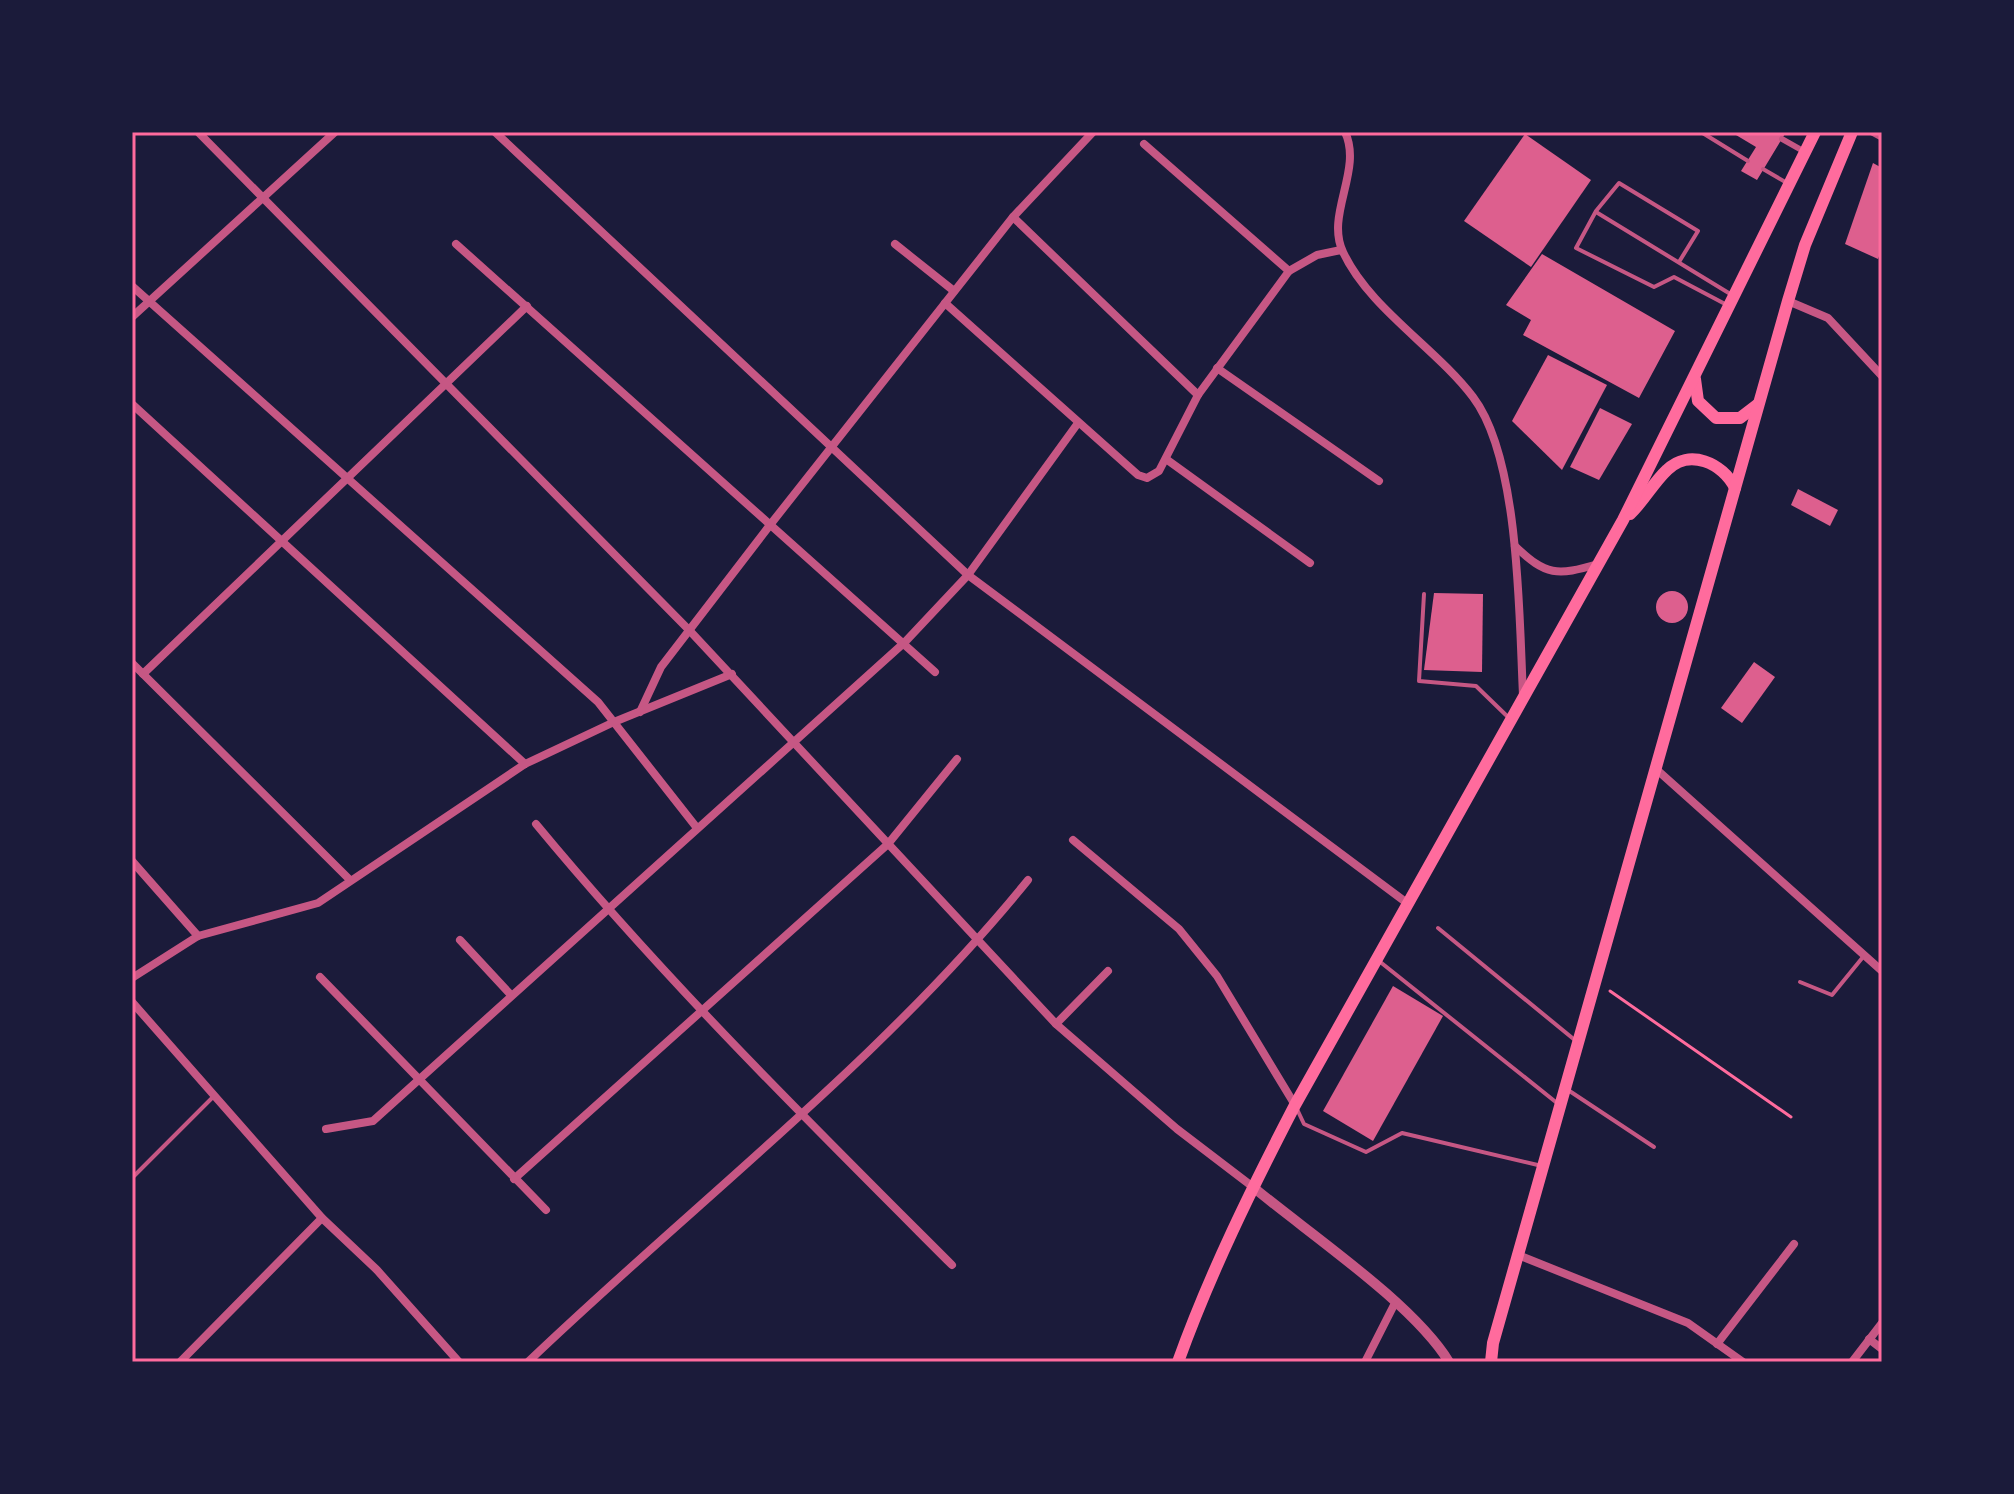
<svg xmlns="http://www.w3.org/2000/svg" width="2014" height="1494" viewBox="0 0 2014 1494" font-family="'Fira Sans Condensed',sans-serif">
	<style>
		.building { fill: #dd5f8e }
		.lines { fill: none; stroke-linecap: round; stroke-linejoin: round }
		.path { stroke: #ff6b9d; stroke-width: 3 }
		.service { stroke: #c65784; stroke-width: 4 }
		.pedestrian { stroke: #c65784; stroke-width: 6 }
		.minor { stroke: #c65784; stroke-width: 8 }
		.tertiary { stroke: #c65784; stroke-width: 10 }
		.primary { stroke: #ff6b9d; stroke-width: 12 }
		.neatline { fill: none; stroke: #ff6b9d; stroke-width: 3 }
	</style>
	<rect width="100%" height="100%" fill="#1b1b3a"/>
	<g class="building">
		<path d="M1731,132h55l-29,48 -16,-9 15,-24z"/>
		<path d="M1525,134l66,46 -60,87 -67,-46z"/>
		<path d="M1873,163l9,5v80l-4,11 -33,-15z"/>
		<path d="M1542,254l133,77 -36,67 -116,-63 8,-15 -25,-15z"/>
		<path d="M1548,355l59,30 -45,85 -50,-49z"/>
		<path d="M1600,408l32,16 -33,56 -29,-13z"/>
		<path d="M1798,489l40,21 -8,16 -39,-21z"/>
		<circle cx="1672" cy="607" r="16"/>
		<path d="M1434,593l49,1 -1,78 -58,-2z"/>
		<path d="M1754,662l21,15 -33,46 -21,-15z"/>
		<path d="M1393,986l50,30 -70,125 -50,-30z"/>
	</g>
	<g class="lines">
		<path class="path" d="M1610,991l181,126"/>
		<g class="service">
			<path d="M1701,132l47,29"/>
			<path d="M1869,132l13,7"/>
			<path d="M1763,169l24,14"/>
			<path d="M1596,212l136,83"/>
			<path d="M1679,262l19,-31 -79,-48 -23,28 -20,37 78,39 20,-10 53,28"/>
			<path d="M1424,594l-5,87 57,5 33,32"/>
			<path d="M1438,928l138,113"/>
			<path d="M1379,961l178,142"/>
			<path d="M1800,982l32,13 31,-38"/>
			<path d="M1568,1090l86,57"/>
			<path d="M1296,1107l8,17 62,28 36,-19 140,33"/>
			<path d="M132,1178l81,-81"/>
		</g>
		<path class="pedestrian" d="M1782,139l23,13"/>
		<g class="minor">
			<path d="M198,132l492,499 366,393 121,105 76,58"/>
			<path d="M495,132l473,443 439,328"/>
			<path d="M1345,132c18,38 -20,83 -2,120 26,56 93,96 130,145 47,62 46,220 50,298"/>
			<path d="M1144,144l145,127"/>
			<path d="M1013,217l185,178"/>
			<path d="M456,244l479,428"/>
			<path d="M895,244l59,47"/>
			<path d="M132,286l466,416 99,126"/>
			<path d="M1788,301l40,17 54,58"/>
			<path d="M945,303l193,172 9,3 12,-7 39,-76 91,-124 28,-16 24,-5"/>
			<path d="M132,317l203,-185"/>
			<path d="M1217,368l162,113"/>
			<path d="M132,404l393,360"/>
			<path d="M1166,459l144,104"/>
			<path d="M1515,546c31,30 42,30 83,18"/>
			<path d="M132,663l218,217"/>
			<path d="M143,674l384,-368"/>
			<path d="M640,712l21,-45 109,-142 243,-308 80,-85"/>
			<path d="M1656,769l226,202"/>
			<path d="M536,824c129,156 273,298 416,441"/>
			<path d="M1073,840l106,89 38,47 78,129"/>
			<path d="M132,861l66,75"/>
			<path d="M460,940l51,55"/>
			<path d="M320,977l226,233"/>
			<path d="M132,978l66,-42 120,-33 207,-139 89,-42 118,-48"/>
			<path d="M132,1002l190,216 55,52 82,92"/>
			<path d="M1056,1024l52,-53"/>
			<path d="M326,1129l47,-8 532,-479 63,-67 110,-152"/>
			<path d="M514,1179l374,-335 69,-85"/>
			<path d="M1518,1255l170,68 55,39"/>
			<path d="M1869,1339l13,10"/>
			<path d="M1717,1344l77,-100"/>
			<path d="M180,1362l142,-144"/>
			<path d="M528,1362c166,-159 355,-303 500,-482"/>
			<path d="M1365,1362l30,-59"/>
			<path d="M1852,1362l30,-39"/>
		</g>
		<path class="tertiary" d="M1253,1187c55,46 160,116 196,175"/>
		<g class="primary">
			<path d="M1695,379l3,22 18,17h24l17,-13"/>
			<path d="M1630,514c14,-13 23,-31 37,-44 22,-22 56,-7 68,18"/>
			<path d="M1178,1362c32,-89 74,-174 117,-257l328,-585 192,-388"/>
			<path d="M1491,1362l2,-19 295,-1042 17,-56 47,-113"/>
		</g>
	</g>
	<rect width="2014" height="1494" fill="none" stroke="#1b1b3a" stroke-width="268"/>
	<rect x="134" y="134" width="1746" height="1226" class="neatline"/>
</svg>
